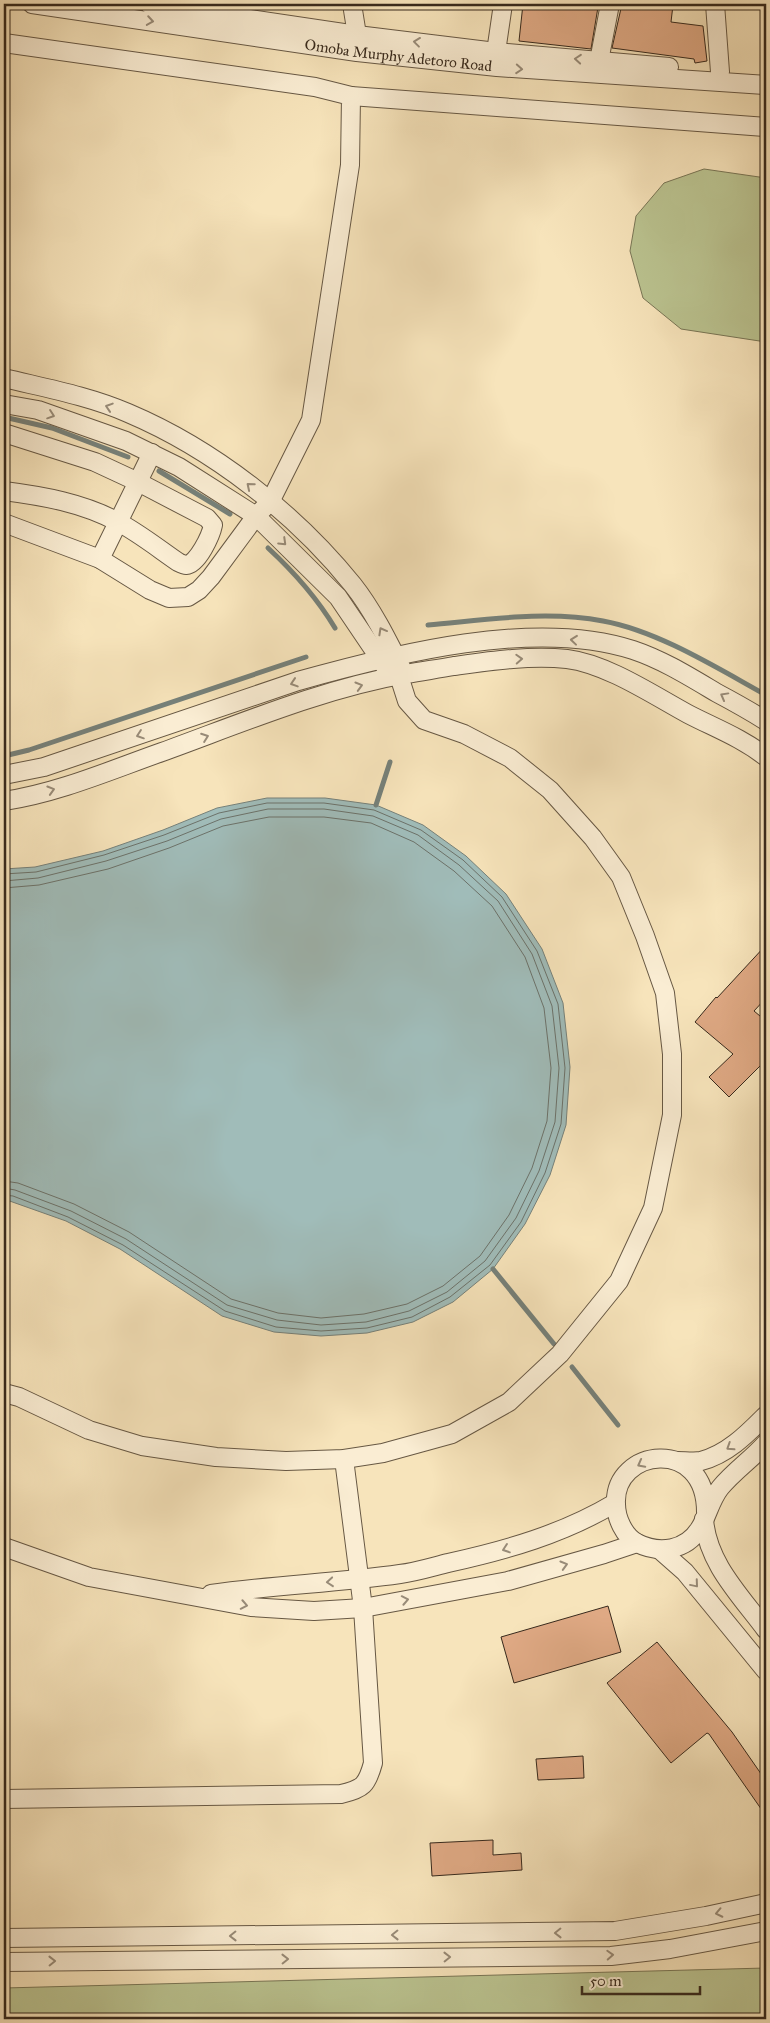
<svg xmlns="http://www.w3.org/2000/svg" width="770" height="2023" viewBox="0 0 770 2023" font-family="'IM FELL Great Primer',serif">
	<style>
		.green { fill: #bbc491; stroke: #797656 }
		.water { fill: #a0bcb9; stroke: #76817a }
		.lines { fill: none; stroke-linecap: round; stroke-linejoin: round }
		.shore { stroke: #6c726a; stroke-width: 1 }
		.stream { stroke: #76817a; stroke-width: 5 }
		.building { fill: #dfa984; stroke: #37291c }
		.minor-casing { stroke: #675844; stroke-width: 20 }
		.minor { stroke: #faedd3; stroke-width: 18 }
		.oneway { stroke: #988b78 }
		.labels { text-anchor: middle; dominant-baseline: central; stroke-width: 4; stroke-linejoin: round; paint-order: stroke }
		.street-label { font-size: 15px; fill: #37291c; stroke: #faedd3 }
	</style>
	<rect width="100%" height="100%" fill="#f7e4bb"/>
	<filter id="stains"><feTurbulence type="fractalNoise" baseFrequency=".004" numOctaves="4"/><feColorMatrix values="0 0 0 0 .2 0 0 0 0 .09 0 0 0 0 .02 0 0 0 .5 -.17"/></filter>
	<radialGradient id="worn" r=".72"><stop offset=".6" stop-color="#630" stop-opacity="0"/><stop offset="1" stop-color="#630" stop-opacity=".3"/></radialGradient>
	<g class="green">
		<path d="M704,169l62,9v164l-85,-13 -38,-31 -13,-47 6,-35 28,-33z"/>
		<path d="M766,1968v51h-762v-31z"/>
	</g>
	<path class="water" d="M267,798h58l51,7 47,20 43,31 40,38 36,55 21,54 7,64 -4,58 -16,50 -25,49 -32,45 -40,33 -40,20 -46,11 -46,3 -47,-4 -52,-16 -102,-67 -54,-28 -62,-22v-330l31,-2 68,-16 60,-21 54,-22z"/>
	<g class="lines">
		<g class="shore">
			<path d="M4,874l32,-2 68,-17 60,-20 55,-22 48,-10h57l50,7 47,20 42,30 39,37 35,54 21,53 7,64 -4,56 -16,49 -24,49 -31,43 -40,32 -38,20 -45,11 -46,3 -45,-4 -51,-16 -102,-66 -55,-28 -55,-21 -9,-1"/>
			<path d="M4,881l34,-3 68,-17 61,-20 54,-22 47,-10h56l49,7 45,19 41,30 39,36 34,53 20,52 7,62 -4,54 -16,49 -23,47 -31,43 -38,31 -38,19 -43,11 -45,3 -44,-5 -50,-15 -101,-66 -55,-28 -56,-21 -11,-2"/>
			<path d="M4,888l35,-3 69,-16 61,-21 54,-22 46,-9h55l47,6 43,19 40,29 38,35 33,51 19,51 7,60 -4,53 -15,47 -23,47 -29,41 -37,30 -36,18 -43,10 -43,4 -43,-5 -47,-14 -102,-67 -55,-28 -56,-21 -14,-2"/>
		</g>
		<g class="stream">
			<path d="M4,417l48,11 76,29"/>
			<path d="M159,471l71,43"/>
			<path d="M268,548c26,24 49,50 67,80"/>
			<path d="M428,625c57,-5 118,-15 175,-4 55,10 114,47 163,74"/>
			<path d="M4,756l25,-6 277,-93"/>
			<path d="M376,805l14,-43"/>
			<path d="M493,1269l61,75"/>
			<path d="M572,1367l46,58"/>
		</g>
	</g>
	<g class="building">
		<path d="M523,4h47l28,3 -7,42 -72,-8z"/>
		<path d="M622,4l51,1 -2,17 32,4 4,35 -12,2 -1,-4 -82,-11z"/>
		<path d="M766,945v53l-12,13 12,10v39l-37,37 -20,-20 24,-23 -38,-32 21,-25 1,1z"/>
		<path d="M608,1606l13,46 -107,31 -13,-46z"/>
		<path d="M657,1642l75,90 34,49v35l-57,-82 -2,-1 -36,30 -64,-80z"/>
		<path d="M583,1756l1,22 -46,2 -2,-21z"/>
		<path d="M493,1840v15l28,-2 1,17 -90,6 -2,-33z"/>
	</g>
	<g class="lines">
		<g class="minor-casing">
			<g id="minor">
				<path id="s1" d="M32,4l325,48 140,15 269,18"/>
				<path d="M149,4l208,31 139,17 173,15"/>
				<path d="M352,4l5,31"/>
				<path d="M715,4l5,68"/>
				<path d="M4,43l311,44 36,9 -1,69 -39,255 -41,82 -14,14 -45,61 -12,13 -11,7 -19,1 -19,-8 -50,-31 -96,-36"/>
				<path d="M496,52l7,-48"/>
				<path d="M599,61l11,-57"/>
				<path d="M351,96l415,31"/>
				<path d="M4,378c41,10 85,18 124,35 85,36 167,100 225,172 19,24 34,54 48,82"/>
				<path d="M4,404l34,6 88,31 53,26 77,49 82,81 48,71"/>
				<path d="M4,433l91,29 43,20 69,36 6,7c-2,10 -15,39 -27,40 -2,0 -6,-2 -8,-3 -19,-13 -39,-29 -60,-40 -35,-19 -75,-26 -114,-31"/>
				<path d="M100,559l52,-106"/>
				<path d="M4,775l40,-8 254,-86c96,-27 237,-63 335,-31 30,10 57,27 84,43 17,9 33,18 49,28"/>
				<path d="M4,801c54,-8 107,-31 158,-49 80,-29 160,-63 244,-78 16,-3 32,-5 48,-8 36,-5 76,-11 113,-7 40,5 86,36 121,55 27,14 54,24 78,43"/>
				<path d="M4,1393l15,4 70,33 53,16 74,11 70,4 58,-2 39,-6 69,-19 57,-32 51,-48 59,-73 34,-73 19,-93v-61l-7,-61 -20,-57 -24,-59 -28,-39 -43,-48 -40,-32 -46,-24 -40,-14 -17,-19 -8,-25"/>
				<path d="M677,1461c8,0 17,1 24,0 27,-7 47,-28 65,-46"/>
				<path d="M706,1512c0,-76 -93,-64 -90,-8 0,14 8,32 21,39 22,11 49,8 63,-15 8,-13 10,-27 20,-40 14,-17 32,-29 46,-45"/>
				<path d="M704,1519c3,44 37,77 62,111"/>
				<path d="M4,1547l85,30 162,30 63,4 49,-3 145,-27 96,-27 33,-11"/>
				<path d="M660,1550l25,22 81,99"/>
				<path d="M211,1594c63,-9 126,-11 189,-20 16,-2 32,-7 48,-11 59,-13 115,-29 167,-60"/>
				<path d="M4,1799l337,-5c22,-5 26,-9 32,-31l-10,-155 -19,-149"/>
				<path d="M4,1938l611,-7 91,-15 60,-13"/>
				<path d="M4,1962l607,-6 59,-7 96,-18"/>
			</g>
		</g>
		<use href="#minor" class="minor"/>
	</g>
	<defs><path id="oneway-chevron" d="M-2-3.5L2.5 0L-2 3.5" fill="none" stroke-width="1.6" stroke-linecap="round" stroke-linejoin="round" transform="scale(1.25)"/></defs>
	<g class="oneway">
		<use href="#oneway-chevron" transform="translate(150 21) rotate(9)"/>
		<use href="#oneway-chevron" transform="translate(417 42) rotate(-173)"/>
		<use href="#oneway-chevron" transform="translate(578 59) rotate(-175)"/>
		<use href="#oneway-chevron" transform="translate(519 69) rotate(4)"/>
		<use href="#oneway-chevron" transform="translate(109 407) rotate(-162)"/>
		<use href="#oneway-chevron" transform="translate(51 415) rotate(19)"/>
		<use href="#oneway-chevron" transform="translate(250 486) rotate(-140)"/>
		<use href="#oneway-chevron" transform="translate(283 542) rotate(44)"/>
		<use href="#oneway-chevron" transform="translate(382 631) rotate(-119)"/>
		<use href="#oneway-chevron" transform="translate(574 640) rotate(-174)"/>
		<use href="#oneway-chevron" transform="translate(519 659) rotate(-3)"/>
		<use href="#oneway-chevron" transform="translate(294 683) rotate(162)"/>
		<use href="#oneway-chevron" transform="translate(359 686) rotate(-16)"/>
		<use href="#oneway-chevron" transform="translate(724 696) rotate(-151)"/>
		<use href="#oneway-chevron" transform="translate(140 735) rotate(161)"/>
		<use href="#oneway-chevron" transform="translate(205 737) rotate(-20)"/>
		<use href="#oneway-chevron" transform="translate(51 790) rotate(-17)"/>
		<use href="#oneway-chevron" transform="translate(730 1447) rotate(147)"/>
		<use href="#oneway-chevron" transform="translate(641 1464) rotate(152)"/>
		<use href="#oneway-chevron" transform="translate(506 1549) rotate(161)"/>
		<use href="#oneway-chevron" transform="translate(564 1565) rotate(-16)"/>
		<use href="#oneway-chevron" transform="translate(330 1582) rotate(175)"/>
		<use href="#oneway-chevron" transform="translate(695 1584) rotate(50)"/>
		<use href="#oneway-chevron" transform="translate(405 1600) rotate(-11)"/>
		<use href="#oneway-chevron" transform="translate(244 1605) rotate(11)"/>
		<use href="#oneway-chevron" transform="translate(719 1913) rotate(168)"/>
		<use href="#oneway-chevron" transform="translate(558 1933) rotate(179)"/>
		<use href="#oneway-chevron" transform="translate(395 1935) rotate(179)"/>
		<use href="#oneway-chevron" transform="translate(233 1936) rotate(179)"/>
		<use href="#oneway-chevron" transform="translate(610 1955) rotate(-3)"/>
		<use href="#oneway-chevron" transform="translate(447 1957) rotate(-1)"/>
		<use href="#oneway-chevron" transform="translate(285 1959) rotate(-1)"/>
		<use href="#oneway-chevron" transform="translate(52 1961) rotate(-1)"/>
	</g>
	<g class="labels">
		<g class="street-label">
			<text stroke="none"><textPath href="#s1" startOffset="370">Omoba Murphy Adetoro Road</textPath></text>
		</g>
	</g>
	<rect width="770" height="2023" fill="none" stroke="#f7e4bb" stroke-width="20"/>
	<rect x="5" y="5" width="760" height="2013" fill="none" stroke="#37291c" stroke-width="2.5"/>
	<rect x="10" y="10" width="750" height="2003" fill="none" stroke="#37291c"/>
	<path d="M582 1986v8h118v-8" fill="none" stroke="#37291c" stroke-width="2.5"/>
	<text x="590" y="1986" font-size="15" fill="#37291c" stroke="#faedd3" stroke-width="4" paint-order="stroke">50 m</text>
	<rect width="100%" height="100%" filter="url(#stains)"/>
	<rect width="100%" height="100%" fill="url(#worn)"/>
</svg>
